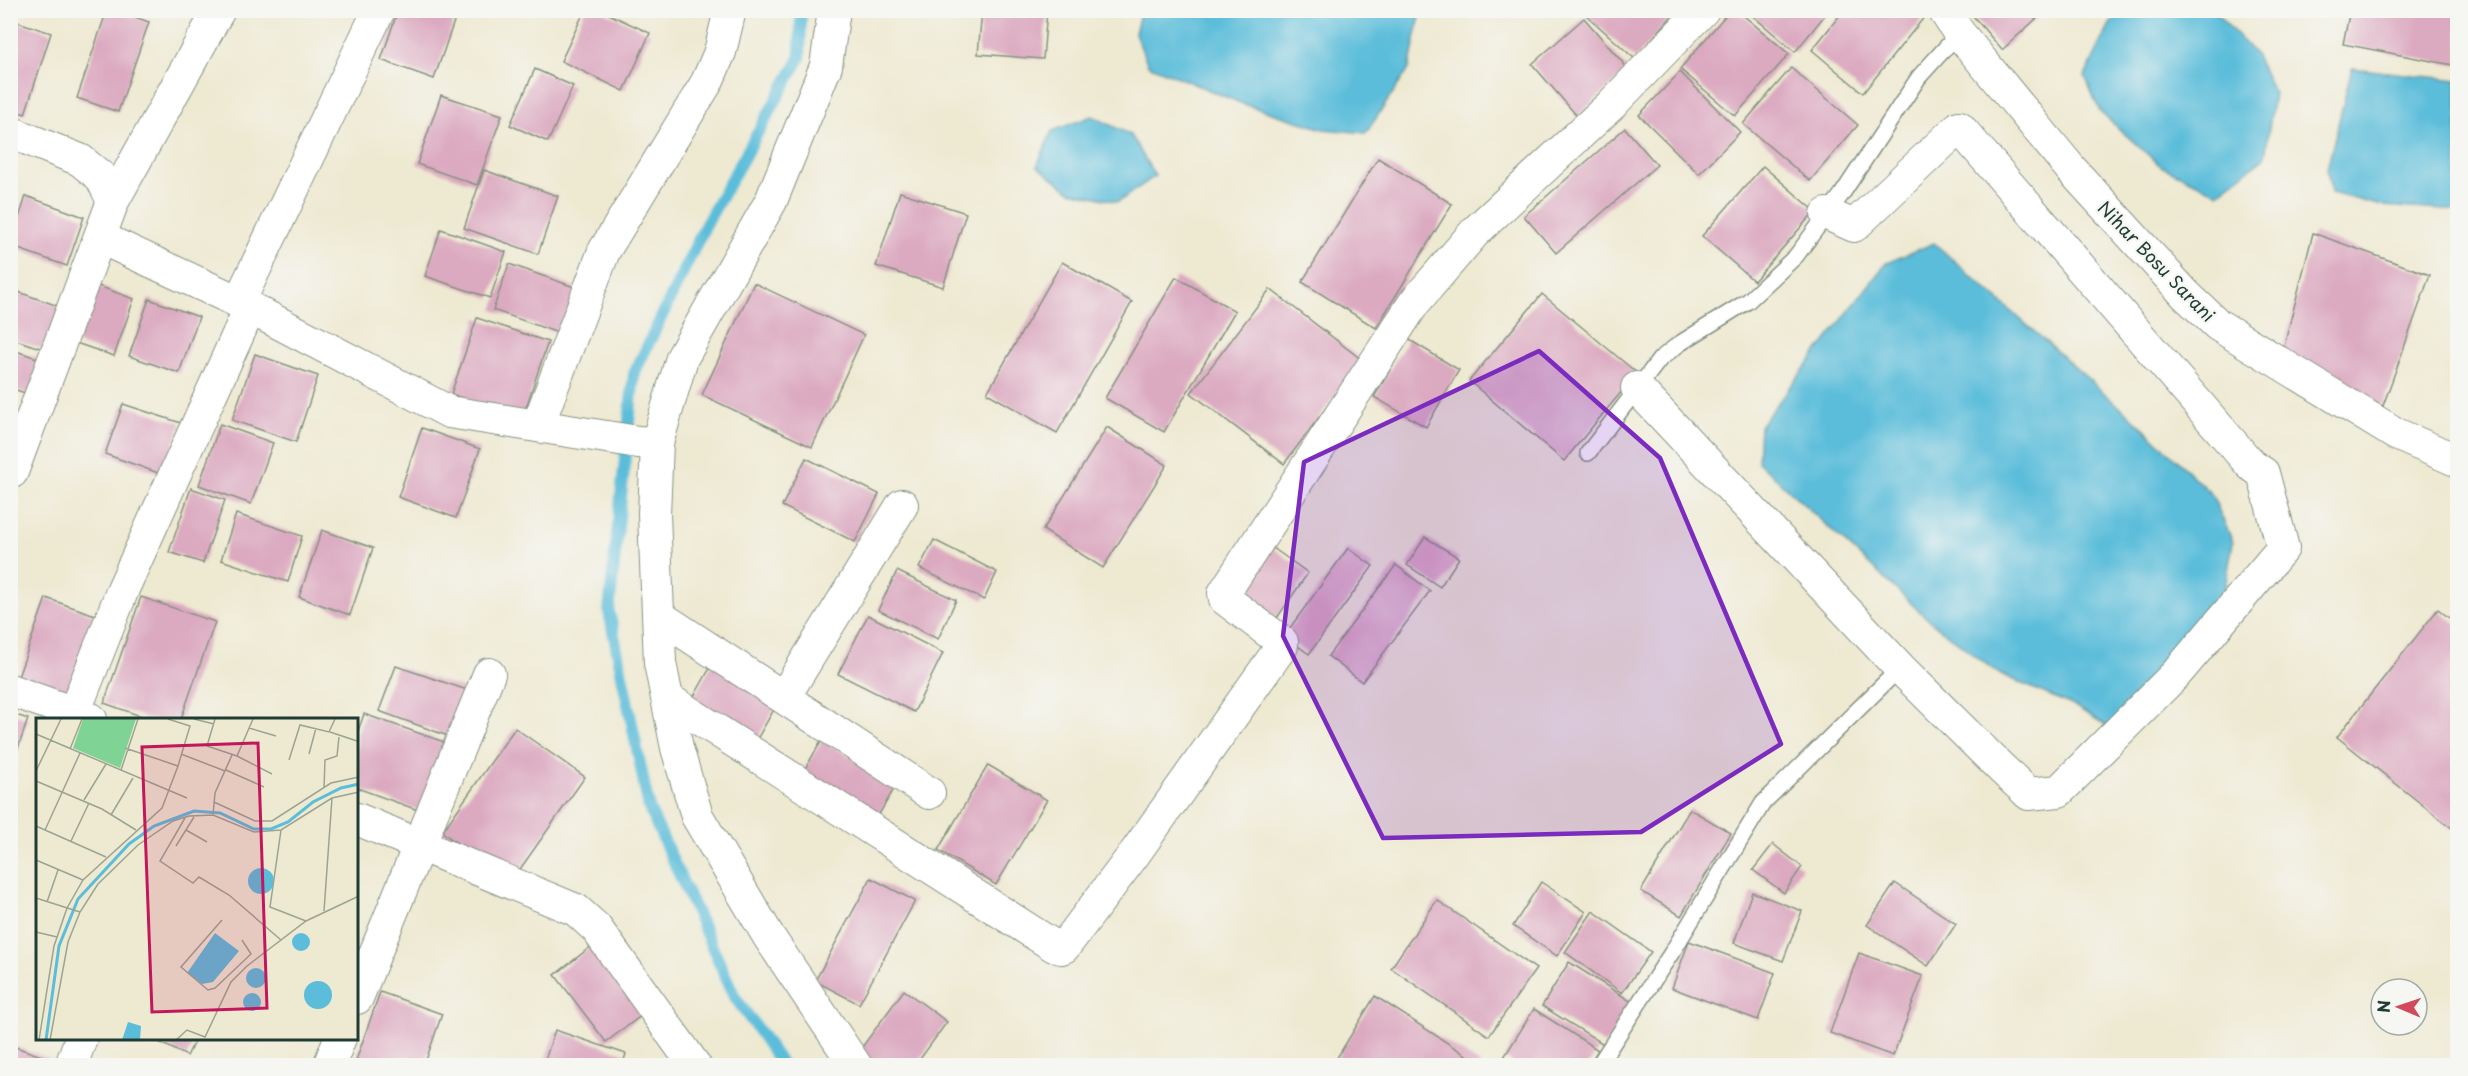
<svg xmlns="http://www.w3.org/2000/svg" width="2468" height="1076" viewBox="0 0 2468 1076" font-family="'Playpen Sans',sans-serif">
	<style>
		.water { fill: #5cbdda; stroke: #3e7d87; stroke-width: 1.5 }
		.lines { fill: none; stroke-linecap: round; stroke-linejoin: round }
		.stream { stroke: #5cbdda; stroke-width: 12 }
		.building { fill: #dba9c0 }
		.lane-casing { stroke: #869382; stroke-width: 18 }
		.street-casing { stroke: #869382; stroke-width: 34 }
		.lane { stroke: #fff; stroke-width: 15 }
		.street { stroke: #fff; stroke-width: 32 }
		.marked { fill: #7b2cbf; fill-opacity: 0.2; stroke: #7b2cbf; stroke-width: 4.5; stroke-linejoin: round }
		.labels { text-anchor: middle; dominant-baseline: central; stroke-width: 4.5; stroke-linejoin: round; paint-order: stroke }
		.street-label { font-size: 18px; fill: #1f3d34; stroke: #f6f6f2 }
		.inset-river { fill: none; stroke: #5cbdda; stroke-width: 3 }
		.inset-road { fill: none; stroke: #9ba492; stroke-width: 1.5 }
		.view { fill: #c2185b; fill-opacity: 0.15; stroke: #c2185b; stroke-width: 3 }
		.inset-edge { fill: none; stroke: #1f3d34; stroke-width: 3 }
	</style>
	<rect width="100%" height="100%" fill="#f6f6f2"/>
	<filter id="ink" filterUnits="userSpaceOnUse"><feTurbulence type="fractalNoise" baseFrequency=".0167" numOctaves="2"/><feDisplacementMap in="SourceGraphic" scale="12" xChannelSelector="R" yChannelSelector="G"/><feConvolveMatrix kernelMatrix="1 2 1 2 8 2 1 2 1" color-interpolation-filters="sRGB"/></filter>
	<filter id="wash" filterUnits="userSpaceOnUse"><feTurbulence type="fractalNoise" baseFrequency=".008" numOctaves="4" result="noise"/><feDisplacementMap in="SourceGraphic" scale="24" xChannelSelector="R" yChannelSelector="G"/><feGaussianBlur stdDeviation="1.35" result="paint"/><feColorMatrix in="noise" values="0 0 0 0 0 0 0 0 0 0 0 0 0 0 0 0 0 1.4 0 .05"/><feComposite in="paint" operator="in"/></filter>
	<g filter="url(#wash)">
		<rect width="100%" height="100%" fill="#eee9d1"/>
		<g class="water">
			<path d="M1141,10h280v1l-12,58 -43,64 -43,-4 -80,-25 -95,-39 -13,-32z"/>
			<path d="M2124,11h90l41,43 19,39 -9,64 -47,36 -57,-27 -61,-54 -15,-36 25,-52z"/>
			<path d="M2352,68l105,12v131l-75,-5 -51,-13 -4,-24z"/>
			<path d="M1092,116l39,19 24,41 -37,26 -48,-11 -33,-25 15,-35z"/>
			<path d="M1934,243l211,186 67,66 21,47 -10,56 -109,132 -38,-23 -78,-34 -68,-52 -172,-159 2,-36 126,-163z"/>
		</g>
		<g class="lines">
			<path class="stream" d="M783,1066l-48,-69 -86,-189 -40,-197 25,-237 72,-150 94,-166 1,-48"/>
		</g>
		<g id="blocks">
			<g class="building">
				<path d="M107,10h8l34,12 -31,90 -41,-14z"/>
				<path d="M398,10h60l-24,69 -53,-19z"/>
				<path d="M585,10h15l50,23 -26,58 -63,-30z"/>
				<path d="M982,10h65l-4,49 -65,-5z"/>
				<path d="M1591,10h86l-42,49 -49,-44z"/>
				<path d="M1730,10h7l52,44 -54,62 -55,-47z"/>
				<path d="M1746,10h83l-34,42z"/>
				<path d="M1844,10h86l-67,83 -51,-43z"/>
				<path d="M1968,10h78l-44,40z"/>
				<path d="M2350,10h108v56l-115,-22z"/>
				<path d="M1584,18l45,52 -52,46 -45,-52z"/>
				<path d="M18,22l33,11 -26,81 -15,-5v-63z"/>
				<path d="M1791,68l67,57 -48,56 -67,-57z"/>
				<path d="M535,69l38,17 -25,56 -38,-17z"/>
				<path d="M1680,72l60,60 -41,42 -60,-59z"/>
				<path d="M441,95l61,20 -25,70 -60,-21z"/>
				<path d="M1625,128l32,37 -101,88 -32,-37z"/>
				<path d="M1378,158l74,46 -76,124 -74,-46z"/>
				<path d="M1763,166l52,45 -61,70 -52,-45z"/>
				<path d="M484,170l74,26 -20,58 -74,-26z"/>
				<path d="M900,192l66,21 -23,74 -67,-21z"/>
				<path d="M26,196l58,21 -17,49 -57,-20z"/>
				<path d="M441,229l65,23 -16,46 -65,-22z"/>
				<path d="M2313,233l117,42 -47,131 -102,-48z"/>
				<path d="M1062,262l70,40 -75,131 -70,-40z"/>
				<path d="M509,264l68,24 -16,46 -68,-24z"/>
				<path d="M1176,277l59,34 -71,121 -59,-34z"/>
				<path d="M754,283l110,52 -52,112 -110,-52z"/>
				<path d="M93,284l41,15 -20,57 -41,-14z"/>
				<path d="M10,289l51,18 -15,43 -36,-12z"/>
				<path d="M1270,289l92,71 -78,104 -93,-71z"/>
				<path d="M1542,294l95,79 -73,88 -95,-80z"/>
				<path d="M149,299l50,18 -20,56 -50,-17z"/>
				<path d="M477,318l71,24 -26,77 -71,-25z"/>
				<path d="M1408,339l51,31 -33,57 -52,-30z"/>
				<path d="M10,349l33,11 -12,35 -21,-7z"/>
				<path d="M255,354l63,22 -22,66 -64,-22z"/>
				<path d="M123,404l58,19 -17,52 -59,-21z"/>
				<path d="M220,424l53,19 -22,61 -52,-19z"/>
				<path d="M1107,427l60,38 -64,103 -60,-38z"/>
				<path d="M422,428l58,21 -24,69 -58,-21z"/>
				<path d="M806,458l73,36 -24,48 -73,-36z"/>
				<path d="M191,488l34,12 -22,63 -34,-11z"/>
				<path d="M236,514l66,22 -14,46 -67,-22z"/>
				<path d="M322,530l51,18 -23,67 -51,-18z"/>
				<path d="M1425,537l34,21 -19,29 -33,-22z"/>
				<path d="M934,540l63,32 -13,28 -65,-32z"/>
				<path d="M1273,548l35,25 -31,45 -35,-24z"/>
				<path d="M1348,548l25,18 -64,88 -25,-18z"/>
				<path d="M1396,565l34,26 -68,91 -34,-26z"/>
				<path d="M897,571l59,29 -18,39 -60,-29z"/>
				<path d="M141,597l74,25 -34,97h-32l-45,-16z"/>
				<path d="M46,598l55,19 -27,79 -56,-19z"/>
				<path d="M2438,609l20,16v208l-121,-96z"/>
				<path d="M868,615l75,38 -29,59 -76,-38z"/>
				<path d="M714,661l66,38 -27,47 -65,-39z"/>
				<path d="M396,666l77,26 -17,47 -77,-28z"/>
				<path d="M10,713l18,6 -17,50h-1z"/>
				<path d="M364,714l86,30 -24,69 -69,-25v-54z"/>
				<path d="M515,728l70,49 -74,105 -69,-50z"/>
				<path d="M822,740l75,44 -22,37 -75,-44z"/>
				<path d="M988,765l59,35 -51,85 -58,-35z"/>
				<path d="M1690,809l41,24 -50,83 -40,-25z"/>
				<path d="M1773,844l29,23 -18,26 -31,-23z"/>
				<path d="M871,878l44,23 -56,103 -44,-23z"/>
				<path d="M1541,882l45,30 -29,44 -44,-30z"/>
				<path d="M1895,883l61,41 -28,42 -61,-41z"/>
				<path d="M1752,892l50,19 -19,50 -49,-18z"/>
				<path d="M1437,900l99,69 -47,67 -98,-68z"/>
				<path d="M1593,911l58,41 -29,41 -57,-41z"/>
				<path d="M598,941l52,68 -44,33 -51,-67z"/>
				<path d="M1689,941l86,32 -17,47 -86,-32z"/>
				<path d="M1859,953l64,23 -30,80 -63,-23z"/>
				<path d="M1569,962l63,40 -27,43 -63,-39z"/>
				<path d="M904,990l43,32 -32,44h-51l-10,-8z"/>
				<path d="M380,992l62,22 -18,52h-70z"/>
				<path d="M1375,996l105,68 -1,2h-147z"/>
				<path d="M1534,1009l64,41 -10,16h-70l-14,-9z"/>
				<path d="M555,1030l71,24 -4,12h-79z"/>
				<path d="M151,1038h45l-9,18z"/>
				<path d="M10,1045l48,17 -1,4h-47z"/>
			</g>
		</g>
	</g>
	<g filter="url(#ink)">
		<use href="#blocks" fill-opacity="0" stroke="#869382" stroke-width="1.5"/>
		<g class="lines">
			<g class="lane-casing">
				<g id="lane">
					<path d="M1588,453l72,-94 19,-15 69,-43 48,-45 46,-62 77,-117 40,-44"/>
					<path d="M1598,1066l76,-117 89,-146 137,-135"/>
				</g>
			</g>
			<g class="street-casing">
				<g id="street">
					<path d="M834,10l-8,56 -55,135 -89,157 -25,85 -3,71 6,149 17,85 20,68 72,121 87,129"/>
					<path d="M1944,10l15,23 112,136 115,126 32,30 178,109 62,27"/>
					<path d="M10,132l70,28 21,17 12,24 -101,271 -2,-1"/>
					<path d="M113,201l106,-191"/>
					<path d="M101,238l138,64 210,110 189,30 19,1"/>
					<path d="M239,302l140,-292"/>
					<path d="M1637,388l263,280 102,101 27,25 30,-3 117,-117 107,-126 -20,-75 -12,-8 -292,-338 -105,99 -27,-12"/>
					<path d="M538,425l66,-174 103,-169 13,-30 10,-42"/>
					<path d="M659,616l270,177"/>
					<path d="M10,690l81,29"/>
					<path d="M784,697l118,-192"/>
					<path d="M668,699l386,247 7,2 3,-1 71,-94 147,-207v-4l-57,-43 -1,-6 190,-290 61,-71 135,-126 93,-96"/>
					<path d="M74,713l49,-124 127,-281"/>
					<path d="M357,819l219,91 20,18 99,138"/>
					<path d="M357,998l132,-324"/>
					<path d="M71,1066l10,-28"/>
					<path d="M329,1066l11,-28"/>
				</g>
			</g>
			<use href="#lane" class="lane"/>
			<use href="#street" class="street"/>
		</g>
	</g>
	<path class="marked" d="M1539,351l121,107 121,286 -140,88 -258,6 -100,-202 21,-174z"/>
	<g class="labels">
		<g class="street-label">
			<text transform="translate(2157 261) rotate(46)">Nihar Bosu Sarani</text>
		</g>
	</g>
	<g transform="translate(36 718)">
		<rect width="322" height="322" fill="#eee9d1"/>
		<path d="M47,1h53l-16,49 -47,-20z" fill="#7fd395"/>
		<path d="M212 163a13 13 0 1 1 26 0a13 13 0 1 1-26 0ZM179,215l24,18 -26,31 -11,2 -15,-11zM256 224a9 9 0 1 1 18 0a9 9 0 1 1-18 0ZM210 260a10 10 0 1 1 20 0a10 10 0 1 1-20 0ZM268 277a14 14 0 1 1 28 0a14 14 0 1 1-28 0ZM207 284a9 9 0 1 1 18 0a9 9 0 1 1-18 0ZM92,304l13,4 -1,14h-18z" fill="#5cbdda"/>
		<path class="inset-river" d="M10,322l13,-94 19,-47 51,-55 25,-18 40,-15 26,2 34,16h17l17,-7 25,-20 28,-14 18,-4"/>
		<path class="inset-road" d="M158,1l20,5M179,1l-8,27 30,10 16,-37M213,10l27,8M294,14l27,9M0,16l151,64M89,30l53,18 12,-40 -22,-7M34,31l12,-30M145,36l44,17M273,36l7,-26M201,38l35,18M253,42l11,-35 29,7 6,-13M85,52l17,-51M190,52l38,17M0,53l25,-52M0,63l66,28 34,21M288,70l1,-28 12,-4 2,-19M48,82l22,-36M178,84l41,19h17l59,-38 28,-6M75,97l22,-37M177,97l2,-22 17,-38M149,100l-25,43 33,22 6,-6 30,18 52,45M0,108l70,31M9,112l35,-77M150,112l21,12M245,112l-11,77 36,14M35,123l18,-38M140,128l18,-29M0,142l47,20M0,180l44,14M11,184l11,-32M288,193l8,-113M186,202l-41,47 27,23 7,-2 36,-34 -9,-14M0,214l21,5M3,322l15,-94 13,-38 16,-28 79,-72 16,-42M14,322l18,-98 12,-30 18,-28 40,-39 35,-24 16,-5 24,-1 41,17 27,-2 51,-32 27,-6M140,322l11,-10 18,7 26,-55 16,-16 59,-45 53,-25M232,322h29"/>
		<path class="view" d="M222,25l9,265 -115,4 -10,-265z"/>
		<rect width="322" height="322" class="inset-edge"/>
	</g>
	<rect width="2468" height="1076" fill="none" stroke="#f6f6f2" stroke-width="36"/>
	<g transform="translate(2399 1007) rotate(272)"><circle r="28" fill="#f6f6f2" stroke="#a0aca6" stroke-width="1.5"/>
	<path d="M0-4.5L10 22L0 15L-10 22Z" fill="#d1495b"/>
	<text y="-9" font-size="16" font-weight="bold" text-anchor="middle" fill="#1f3d34">N</text>
	</g>
</svg>
